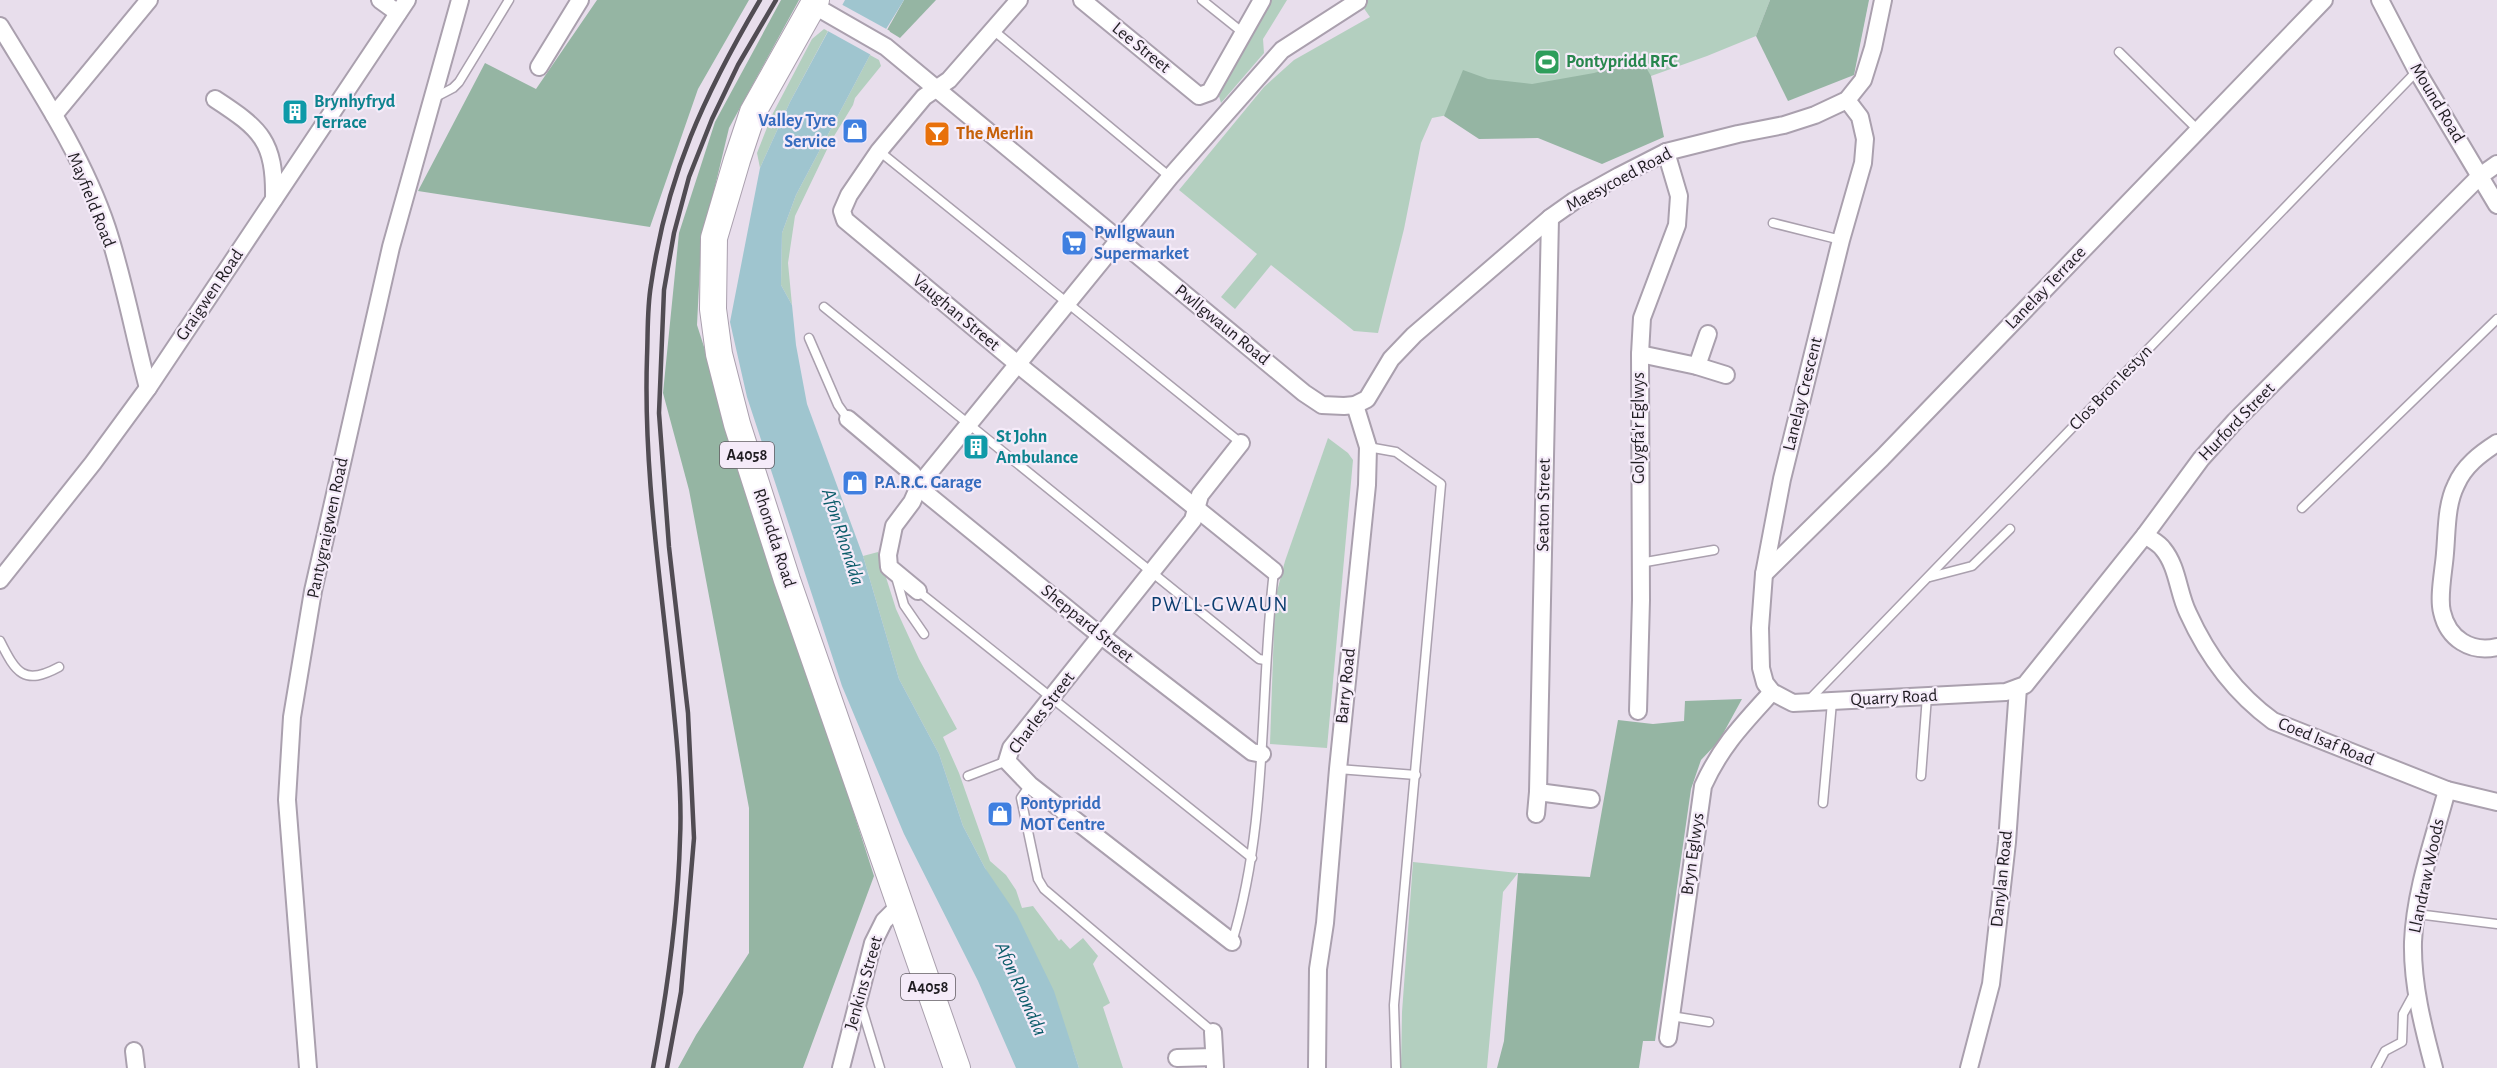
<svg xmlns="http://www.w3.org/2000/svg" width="2497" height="1068" viewBox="0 0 2497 1068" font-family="'Alegreya Sans',sans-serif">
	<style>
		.green { fill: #b3cfbf }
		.forest { fill: #95b5a3 }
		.water { fill: #9fc5cf }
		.pier { fill: #e8deec }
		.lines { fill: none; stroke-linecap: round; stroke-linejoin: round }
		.lane-casing { stroke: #aaa0ae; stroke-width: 11 }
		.street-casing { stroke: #aaa0ae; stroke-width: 20 }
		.primary-casing { stroke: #aaa0ae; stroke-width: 28 }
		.lane { stroke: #fff; stroke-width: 8 }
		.street { stroke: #fff; stroke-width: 16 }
		.primary { stroke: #fff; stroke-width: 26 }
		.rail { stroke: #514c53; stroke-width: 4.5 }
		.labels { text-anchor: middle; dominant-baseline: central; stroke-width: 4.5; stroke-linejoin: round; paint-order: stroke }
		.shield { fill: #f5ebf9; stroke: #605b62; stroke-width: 1.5 }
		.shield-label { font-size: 16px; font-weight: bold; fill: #201d22 }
		.street-label { font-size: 18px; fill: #201d22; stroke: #f5ebf9 }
		.leisure-label { font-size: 18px; font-weight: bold; fill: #27864d; stroke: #f5ebf9; text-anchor: start }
		.culture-label { font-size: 18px; font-weight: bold; fill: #0d838f; stroke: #f5ebf9; text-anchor: start }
		.shop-label { font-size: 18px; font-weight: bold; fill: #366cbe; stroke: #f5ebf9; text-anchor: start }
		.food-label { font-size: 18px; font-weight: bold; fill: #c56008; stroke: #f5ebf9; text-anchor: start }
		.water-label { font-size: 20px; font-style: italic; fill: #0b5c6a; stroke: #f5ebf9 }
		.quarter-label { font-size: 21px; letter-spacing: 1.5px; fill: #0b3d6f; stroke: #f5ebf9 }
	</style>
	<rect width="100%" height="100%" fill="#e8deec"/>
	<g class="green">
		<path d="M1269,0h18l-24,39 1,14 -43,50 -2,-7z"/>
		<path d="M1358,0h412l-14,36 -49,20 -56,20 -219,42 -11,25 -17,86 -26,104 -24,-2 -83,-66 -36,44 -14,-12 36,-43 -78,-64 85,-103 30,-27 76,-43z"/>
		<path d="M824,29l4,2 -38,71 -30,66 -3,-15 15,-38 40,-76z"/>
		<path d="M870,55l9,5 2,6 -26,32 -2,7 -22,36 -36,75 -7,47 4,42 -11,-20 1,-52 14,-38z"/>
		<path d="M1328,438l20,15 5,7 -26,288 -57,-4 5,-145 10,-38z"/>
		<path d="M878,552l18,57 23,50 38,70 -14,8 16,36 31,88 16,14 10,15 6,18 11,-2 26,35 2,-2 9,10 13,-11 15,18 -5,8 17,39 -7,4 20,61h-44l-6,-18 -88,-182 -22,-42 -24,-72 -40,-75 -36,-123z"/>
		<path d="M1413,862l105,11 -15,19 -16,176h-86l1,-56z"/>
	</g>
	<g class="forest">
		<path d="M597,0h152l-51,89 -48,138 -232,-36 67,-128 51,26z"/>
		<path d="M781,0h18l-70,128 -28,117 -4,80 177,551 -71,192h-125l18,-33 53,-82v-145l-60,-318 -26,-97 16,-160 36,-111z"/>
		<path d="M904,0h32l-36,38 -13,-8z"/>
		<path d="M1770,0h99l-15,75 -66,26 -32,-65z"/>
		<path d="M1641,59l10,17 13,61 -62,27 -64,-26 -59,1 -35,-23 19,-46 25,9 44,5 62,-11z"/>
		<path d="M1742,699l-23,42 -18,19 -10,29 -36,252h-12l-4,27h-142l7,-27 14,-168 72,4 28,-157 35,4 31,-3 1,-20z"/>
	</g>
	<path class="water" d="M845,0h59l-34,55 -74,140 -14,38 -1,52 11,20 4,40 11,59 56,152 36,123 40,75 24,72 22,42 32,47 37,76 25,77h-63l-38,-87 -74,-147 -62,-148 -95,-289 -17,-75 30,-154 30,-66z"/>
	<path class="pier" d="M839,3l51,28 -17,25 -47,-26z"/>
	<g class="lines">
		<g class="lane-casing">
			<g id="lane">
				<path d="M1202,0l40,32"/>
				<path d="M993,30l177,147"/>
				<path d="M2119,52l79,78"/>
				<path d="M432,99l21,-11 6,-6 50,-82"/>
				<path d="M879,151l362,292"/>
				<path d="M1773,223l68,17"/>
				<path d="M824,307l435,352 6,1"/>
				<path d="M809,338l29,67 10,14"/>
				<path d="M1368,447l28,5 45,32 -47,521 2,63"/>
				<path d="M2302,508l195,-189"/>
				<path d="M1640,563l74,-13"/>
				<path d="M896,577l8,28 20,29"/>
				<path d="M1930,577l42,-11 38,-37"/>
				<path d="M918,591l334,267"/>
				<path d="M0,641c16,32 24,45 59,26"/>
				<path d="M1808,701l609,-630"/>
				<path d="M1338,769l78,6"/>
				<path d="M968,776l39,-15"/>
				<path d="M1921,776l6,-80"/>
				<path d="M1030,785l-9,13 17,81 6,10 169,143"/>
				<path d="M1823,803l9,-101"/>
				<path d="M2417,914l80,10"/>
				<path d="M1232,942c37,-121 27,-247 42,-371"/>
				<path d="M860,1002l20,66"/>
				<path d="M1671,1016l38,6"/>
				<path d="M2376,1068l9,-17 17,-9 1,-28 12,-22"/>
			</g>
		</g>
		<g class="street-casing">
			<g id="street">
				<path d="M380,0l18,13"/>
				<path d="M1019,0l-70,80 -25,17 -45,54 -30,44 -7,16 3,9 181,151 248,200"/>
				<path d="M1082,0l117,96 11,-4 52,-92"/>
				<path d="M2380,0l37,71 80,134"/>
				<path d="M813,5l73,42 418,346 18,12 22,1 11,-1 12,-6 24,-40 23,-24 136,-117 24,-17 45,-25 47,-24 72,-18 46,-9 31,-10 32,-15 16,-20 10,-32 10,-48"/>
				<path d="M0,26c39,64 83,130 107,202 17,52 27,107 41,160"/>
				<path d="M539,67l41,-67"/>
				<path d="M215,99c46,30 60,42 59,100"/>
				<path d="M1847,100l13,17 5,22 -2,24 -22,77 -59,239 -18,95 -4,54 1,40 4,15 7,9 21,11 213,-11 19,-7 120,-150 56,-76 34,-38 245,-245 17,-12"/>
				<path d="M54,115l95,-115"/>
				<path d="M1640,354l57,12 29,9"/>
				<path d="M1697,366l11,-32"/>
				<path d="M848,419l64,54 16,22 163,133 161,124 10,2"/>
				<path d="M2497,443c-17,11 -33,23 -41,42 -10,20 -9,46 -11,68 -1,16 -7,44 -3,59 6,27 29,41 55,35"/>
				<path d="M2145,535c5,4 14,8 18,14 15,18 15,44 25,64 19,42 48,81 85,108l174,69 50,12"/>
				<path d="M1764,574l118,-116 442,-458"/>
				<path d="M0,580l93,-117 55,-75 259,-388"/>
				<path d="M918,591l-29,-24 -1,-12 6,-29 18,-24 8,-18 250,-307 112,-127 76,-49"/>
				<path d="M1638,711l3,-111 -1,-246 2,-36 35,-93 2,-29 -13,-44"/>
				<path d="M1538,792l53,7"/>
				<path d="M1536,814l2,-22 12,-574"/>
				<path d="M1232,942l-202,-157 -23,-24 4,-13 182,-228 7,-25 41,-52"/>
				<path d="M1213,1032l2,35"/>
				<path d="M1668,1038l35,-252c18,-40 40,-62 69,-94"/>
				<path d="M134,1051l2,17"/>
				<path d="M1177,1058l37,-1"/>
				<path d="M308,1068l-21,-268 5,-83 21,-126 78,-344 69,-247"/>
				<path d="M841,1068l32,-125 11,-22 16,-16"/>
				<path d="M1317,1068l1,-99 7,-46 13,-154 29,-284 1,-38 -13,-42"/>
				<path d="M1969,1068l22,-84 16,-142 11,-154"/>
				<path d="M2434,1068c-11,-41 -22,-84 -21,-126 2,-52 21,-103 34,-152"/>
			</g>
		</g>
		<g class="primary-casing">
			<path id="primary" d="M816,0l-63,112 -16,48 -23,78 -1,71 6,45 18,70 50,156 170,488"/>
		</g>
		<use href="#lane" class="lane"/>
		<use href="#street" class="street"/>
		<use href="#primary" class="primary"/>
		<g class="rail">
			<path d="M653,1068c14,-75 25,-152 27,-229 2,-39 -2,-87 -6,-126 -11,-119 -31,-237 -27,-356 1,-24 0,-49 4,-72 16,-110 53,-190 109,-285"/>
			<path d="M667,1068l14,-76 13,-154 -6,-125 -19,-166 -10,-134 5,-123 10,-57 15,-56 23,-58 26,-54 38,-65"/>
		</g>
	</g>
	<defs>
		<g id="stadium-square" transform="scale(1.35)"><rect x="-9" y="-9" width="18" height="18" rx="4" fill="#2e9e5b" stroke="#f5ebf9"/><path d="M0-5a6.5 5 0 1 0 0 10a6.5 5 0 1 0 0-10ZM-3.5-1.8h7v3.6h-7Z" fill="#fff"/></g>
		<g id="building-square" transform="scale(1.35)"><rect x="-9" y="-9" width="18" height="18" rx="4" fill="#0f9aa8" stroke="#f5ebf9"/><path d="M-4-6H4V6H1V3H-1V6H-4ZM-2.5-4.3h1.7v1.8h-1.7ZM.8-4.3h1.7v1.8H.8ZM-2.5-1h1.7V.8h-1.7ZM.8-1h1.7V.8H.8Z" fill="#fff"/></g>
		<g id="shop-square" transform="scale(1.35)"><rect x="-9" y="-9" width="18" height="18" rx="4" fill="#3f7fe0" stroke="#f5ebf9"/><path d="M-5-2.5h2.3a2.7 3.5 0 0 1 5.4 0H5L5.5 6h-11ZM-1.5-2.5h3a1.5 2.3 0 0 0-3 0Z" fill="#fff"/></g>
		<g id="bar-square" transform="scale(1.35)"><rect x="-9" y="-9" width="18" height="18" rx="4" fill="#e8710a" stroke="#f5ebf9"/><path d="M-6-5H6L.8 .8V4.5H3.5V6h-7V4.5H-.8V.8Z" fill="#fff"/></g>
		<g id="supermarket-square" transform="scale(1.35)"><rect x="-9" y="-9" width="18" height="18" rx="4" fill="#3f7fe0" stroke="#f5ebf9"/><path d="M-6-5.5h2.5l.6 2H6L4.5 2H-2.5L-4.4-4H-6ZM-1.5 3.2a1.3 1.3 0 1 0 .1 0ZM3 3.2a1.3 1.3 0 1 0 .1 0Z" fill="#fff"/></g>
	</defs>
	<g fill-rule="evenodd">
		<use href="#stadium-square" x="1547" y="62"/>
		<use href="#building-square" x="295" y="112"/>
		<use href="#shop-square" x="855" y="131"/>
		<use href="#bar-square" x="937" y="134"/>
		<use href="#supermarket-square" x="1074" y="243"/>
		<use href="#building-square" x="976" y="447"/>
		<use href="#shop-square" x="855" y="483"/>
		<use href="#shop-square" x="1000" y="814"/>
	</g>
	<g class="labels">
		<g class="shield">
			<rect x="720" y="442" width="54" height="26" rx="4.5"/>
			<rect x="901" y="974" width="54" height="26" rx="4.5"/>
		</g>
		<g class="shield-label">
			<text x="747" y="455">A4058</text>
			<text x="928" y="987">A4058</text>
		</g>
		<g class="street-label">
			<text transform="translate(1141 48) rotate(39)">Lee Street</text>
			<text transform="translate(2437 103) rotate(59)">Mound Road</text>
			<text transform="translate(1619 180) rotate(-28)">Maesycoed Road</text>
			<text transform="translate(91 200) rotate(68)">Mayfield Road</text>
			<text transform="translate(2046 288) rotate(-46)">Lanelay Terrace</text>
			<text transform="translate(210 295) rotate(-56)">Graigwen Road</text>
			<text transform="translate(956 313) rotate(40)">Vaughan Street</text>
			<text transform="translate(1222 325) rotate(39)">Pwllgwaun Road</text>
			<text transform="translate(2111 388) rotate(-46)">Clos Bron Iestyn</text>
			<text transform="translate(1803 394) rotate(-76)">Lanelay Crescent</text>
			<text transform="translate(2237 422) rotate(-46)">Hurford Street</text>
			<text transform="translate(1639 428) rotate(-90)">Golygfa'r Eglwys</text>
			<text transform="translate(1544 505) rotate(-89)">Seaton Street</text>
			<text transform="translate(328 528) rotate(-78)">Pantygraigwen Road</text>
			<text transform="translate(774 538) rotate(72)">Rhondda Road</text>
			<text transform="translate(1087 624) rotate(39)">Sheppard Street</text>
			<text transform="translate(1346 686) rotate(-84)">Barry Road</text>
			<text transform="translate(1894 698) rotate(-3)">Quarry Road</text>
			<text transform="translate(1042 713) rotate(-53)">Charles Street</text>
			<text transform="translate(2326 742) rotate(22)">Coed Isaf Road</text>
			<text transform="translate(1693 854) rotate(-82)">Bryn Eglwys</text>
			<text transform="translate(2427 876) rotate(-78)">Llandraw Woods</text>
			<text transform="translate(2002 879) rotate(-84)">Danylan Road</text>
			<text transform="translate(864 983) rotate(-74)">Jenkins Street</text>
		</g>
		<g class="leisure-label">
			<text x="1566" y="62">Pontypridd RFC</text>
		</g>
		<g class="culture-label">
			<text x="314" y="102">Brynhyfryd<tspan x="314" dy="21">Terrace</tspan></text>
			<text x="996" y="437">St John<tspan x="996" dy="21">Ambulance</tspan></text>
		</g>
		<g class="shop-label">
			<text x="836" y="121" text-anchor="end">Valley Tyre<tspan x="836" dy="21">Service</tspan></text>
			<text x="1094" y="233">Pwllgwaun<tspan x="1094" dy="21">Supermarket</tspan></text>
			<text x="874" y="483">P.A.R.C. Garage</text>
			<text x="1020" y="804">Pontypridd<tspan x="1020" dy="21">MOT Centre</tspan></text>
		</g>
		<g class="food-label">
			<text x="956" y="134">The Merlin</text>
		</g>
		<g class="water-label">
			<text transform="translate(843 537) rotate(72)">Afon Rhondda</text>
			<text transform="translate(1021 989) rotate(66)">Afon Rhondda</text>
		</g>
		<g class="quarter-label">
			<text x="1220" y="604">PWLL-GWAUN</text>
		</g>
	</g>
</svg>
